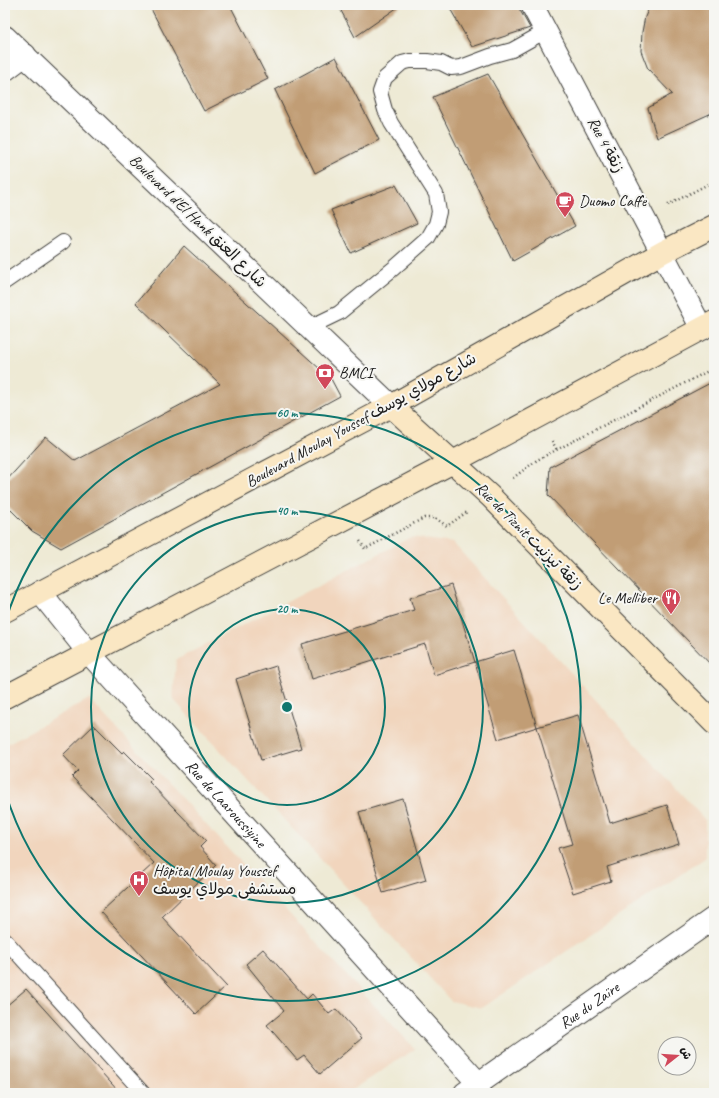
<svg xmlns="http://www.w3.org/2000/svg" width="719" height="1098" viewBox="0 0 719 1098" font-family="Caveat,'Playpen Sans Arabic',sans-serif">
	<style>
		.built { fill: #f1d5bd }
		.building { fill: #c19d75 }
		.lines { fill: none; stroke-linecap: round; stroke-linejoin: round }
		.lane-casing { stroke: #3c3b38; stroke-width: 16 }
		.street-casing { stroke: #3c3b38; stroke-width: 24 }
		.secondary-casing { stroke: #3c3b38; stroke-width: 24 }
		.path { stroke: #3c3b38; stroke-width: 2.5; stroke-dasharray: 1 3; stroke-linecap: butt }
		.lane { stroke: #fff; stroke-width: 14 }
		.street { stroke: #fff; stroke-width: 22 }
		.secondary { stroke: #fae7c3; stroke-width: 22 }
		.ring { fill: none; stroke: #0f766e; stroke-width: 2 }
		.labels { text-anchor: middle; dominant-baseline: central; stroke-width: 4; stroke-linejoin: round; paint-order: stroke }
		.street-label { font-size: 16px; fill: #1c1c1c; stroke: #f6f6f2 }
		.poi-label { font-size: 16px; fill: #1c1c1c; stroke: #f6f6f2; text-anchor: start }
		.centre { fill: #0f766e; stroke: #f6f6f2; stroke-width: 2 }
		.ring-label { font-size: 12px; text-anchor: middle; font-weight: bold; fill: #0f766e; stroke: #f6f6f2; stroke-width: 4; stroke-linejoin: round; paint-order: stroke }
	</style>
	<rect width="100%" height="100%" fill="#f6f6f2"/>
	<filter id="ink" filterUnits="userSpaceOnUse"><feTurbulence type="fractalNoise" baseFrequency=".025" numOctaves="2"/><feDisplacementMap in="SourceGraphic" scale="8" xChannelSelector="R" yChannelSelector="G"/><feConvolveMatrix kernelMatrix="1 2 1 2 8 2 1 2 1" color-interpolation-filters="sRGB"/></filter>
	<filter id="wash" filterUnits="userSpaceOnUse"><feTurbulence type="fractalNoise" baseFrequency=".012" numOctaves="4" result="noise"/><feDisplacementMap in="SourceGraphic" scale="16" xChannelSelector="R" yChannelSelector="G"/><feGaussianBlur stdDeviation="0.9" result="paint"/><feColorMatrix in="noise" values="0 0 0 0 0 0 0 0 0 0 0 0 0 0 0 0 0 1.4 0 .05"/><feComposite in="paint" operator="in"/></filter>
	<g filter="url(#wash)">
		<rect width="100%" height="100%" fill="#eeead5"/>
		<g class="built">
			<path d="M411,537l42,6 252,277v38l-223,150 -31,-7 -278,-302 3,-39z"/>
			<path d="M89,699l326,350 -67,44h-343v-348z"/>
		</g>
		<g id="blocks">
			<g class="building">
				<path d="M149,5h81l38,74 -64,32z"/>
				<path d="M338,5h63l-46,32z"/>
				<path d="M448,5h69l13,23 -58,19z"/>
				<path d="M650,5h64v107l-57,26 -9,-30 24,-14 -24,-25 -7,-18 1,-19 3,-15z"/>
				<path d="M336,57l43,83 -64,33 -40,-83z"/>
				<path d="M488,74l87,152 -62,35 -80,-164z"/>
				<path d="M396,185l21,38 -66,30 -20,-43z"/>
				<path d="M184,246l147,133 9,17 -279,152 -29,-17 -27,-27v-22l41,-45 29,24 145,-77 -84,-81z"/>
				<path d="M714,381v287l-166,-173 2,-28z"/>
				<path d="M451,585l24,77 -41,13 -9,-31 -113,35 -10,-35 112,-34 -4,-12z"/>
				<path d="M514,650l23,77 -39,12 -23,-77z"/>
				<path d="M276,666l25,82 -40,12 -25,-81z"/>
				<path d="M578,715l32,108 57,-18 12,39 -72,23 4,14 -38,12 -15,-45 14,-4 -35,-117z"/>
				<path d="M94,725l28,28 2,-2 28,28 -3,3 57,59 -6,6 16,18 -54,52 64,69 -30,28 -95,-102 53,-49 -82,-86 6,-6 -15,-16z"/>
				<path d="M403,799l23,81 -43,13 -24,-81z"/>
				<path d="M263,949l44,50 5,-5 17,20 7,-5 26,29 -42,36 -16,-19 -7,5 -30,-35 17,-14 -38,-47z"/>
				<path d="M26,989l94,104h-115v-86z"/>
			</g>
		</g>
	</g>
	<g filter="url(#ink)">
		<use href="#blocks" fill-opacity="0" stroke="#3c3b38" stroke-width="1"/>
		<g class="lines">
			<g class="lane-casing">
				<g id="lane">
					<path d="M5,282l58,-40"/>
					<path d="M310,327l29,-14 55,-45 34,-30 8,-14 3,-12 -3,-18 -45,-71 -6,-13 -5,-18 5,-14 17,-15 8,-2h17l14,2 10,5 10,-1 29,-11 22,-6 34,-19"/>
					<path d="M5,940l138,153"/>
				</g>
			</g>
			<g class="street-casing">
				<g id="street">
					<path d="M532,5l170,324"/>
					<path d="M5,37l386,369"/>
					<path d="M5,70l20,-15"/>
					<path id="s1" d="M40,592l49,61 390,431"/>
					<path id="s2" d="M465,1093l249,-175"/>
				</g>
			</g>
			<g class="secondary-casing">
				<g id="secondary">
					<path d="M391,406l99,90 224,227"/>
					<path d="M5,611l386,-205 272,-154 51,-26"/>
					<path d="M5,697l448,-235 261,-140"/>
				</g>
			</g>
			<g class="path">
				<path d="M668,205l46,-24"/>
				<path d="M552,441l5,9"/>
				<path d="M513,478l24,-18 177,-92"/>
				<path d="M360,541l5,8 59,-31h11l12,8 20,-14"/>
			</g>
			<use href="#lane" class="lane"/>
			<use href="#street" class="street"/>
			<use href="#secondary" class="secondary"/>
		</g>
	</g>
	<g class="ring">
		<circle cx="287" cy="707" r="98"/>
		<circle cx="287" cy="707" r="196"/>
		<path d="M5 623A294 294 0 1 1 5 791"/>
	</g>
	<defs>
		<g id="cafe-pin" transform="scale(1)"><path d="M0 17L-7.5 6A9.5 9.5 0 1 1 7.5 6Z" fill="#d1495b" stroke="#f6f6f2"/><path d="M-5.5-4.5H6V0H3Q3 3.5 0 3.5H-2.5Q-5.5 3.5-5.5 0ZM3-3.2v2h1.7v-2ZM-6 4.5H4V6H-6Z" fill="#fff"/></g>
		<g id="bank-pin" transform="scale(1)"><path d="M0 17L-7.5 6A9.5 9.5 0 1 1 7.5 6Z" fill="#d1495b" stroke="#f6f6f2"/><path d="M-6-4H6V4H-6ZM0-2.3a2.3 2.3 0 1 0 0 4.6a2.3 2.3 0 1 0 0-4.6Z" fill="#fff"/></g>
		<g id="restaurant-pin" transform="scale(1)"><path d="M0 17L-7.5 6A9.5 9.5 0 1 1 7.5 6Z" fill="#d1495b" stroke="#f6f6f2"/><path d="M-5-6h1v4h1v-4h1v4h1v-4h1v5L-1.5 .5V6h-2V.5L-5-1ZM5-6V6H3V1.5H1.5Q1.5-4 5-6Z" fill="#fff"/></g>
		<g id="hospital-pin" transform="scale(1)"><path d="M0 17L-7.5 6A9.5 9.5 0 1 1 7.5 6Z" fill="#d1495b" stroke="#f6f6f2"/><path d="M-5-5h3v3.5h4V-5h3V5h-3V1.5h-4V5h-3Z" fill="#fff"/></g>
	</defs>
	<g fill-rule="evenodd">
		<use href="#cafe-pin" x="565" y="201"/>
		<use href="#bank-pin" x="325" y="373"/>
		<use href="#restaurant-pin" x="671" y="598"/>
		<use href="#hospital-pin" x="139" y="880"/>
	</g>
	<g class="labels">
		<g class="street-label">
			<text transform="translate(606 145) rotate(62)">Rue 4 زنقة</text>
			<text transform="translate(198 221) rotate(44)">Boulevard d'El Hank شارع العنق</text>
			<text transform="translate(361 420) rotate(-29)">Boulevard Moulay Youssef شارع مولاي يوسف</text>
			<text transform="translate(529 536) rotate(45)">Rue de Tiznit زنقة تيزنيت</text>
			<text stroke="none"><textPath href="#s1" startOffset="282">Rue de Laaroussiyine</textPath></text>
			<text stroke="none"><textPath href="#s2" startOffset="152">Rue du Zaïre</textPath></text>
		</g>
		<g class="poi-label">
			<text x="579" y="201">Duomo Caffe</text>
			<text x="339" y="373">BMCI</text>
			<text x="657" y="598" text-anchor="end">Le Melliber</text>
			<text x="153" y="871">Hôpital Moulay Youssef<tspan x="153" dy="18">مستشفى مولاي يوسف</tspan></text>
		</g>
	</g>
	<circle cx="287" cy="707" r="6" class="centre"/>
	<g class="ring-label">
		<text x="287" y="417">60 m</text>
		<text x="287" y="515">40 m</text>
		<text x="287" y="613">20 m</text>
	</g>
	<rect width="719" height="1098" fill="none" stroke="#f6f6f2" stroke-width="20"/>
	<g transform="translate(677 1056) rotate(73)"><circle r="19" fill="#f6f6f2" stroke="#9f9f9c"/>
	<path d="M0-3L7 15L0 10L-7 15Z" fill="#d1495b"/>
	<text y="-6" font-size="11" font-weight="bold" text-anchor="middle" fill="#1c1c1c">ش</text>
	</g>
</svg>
